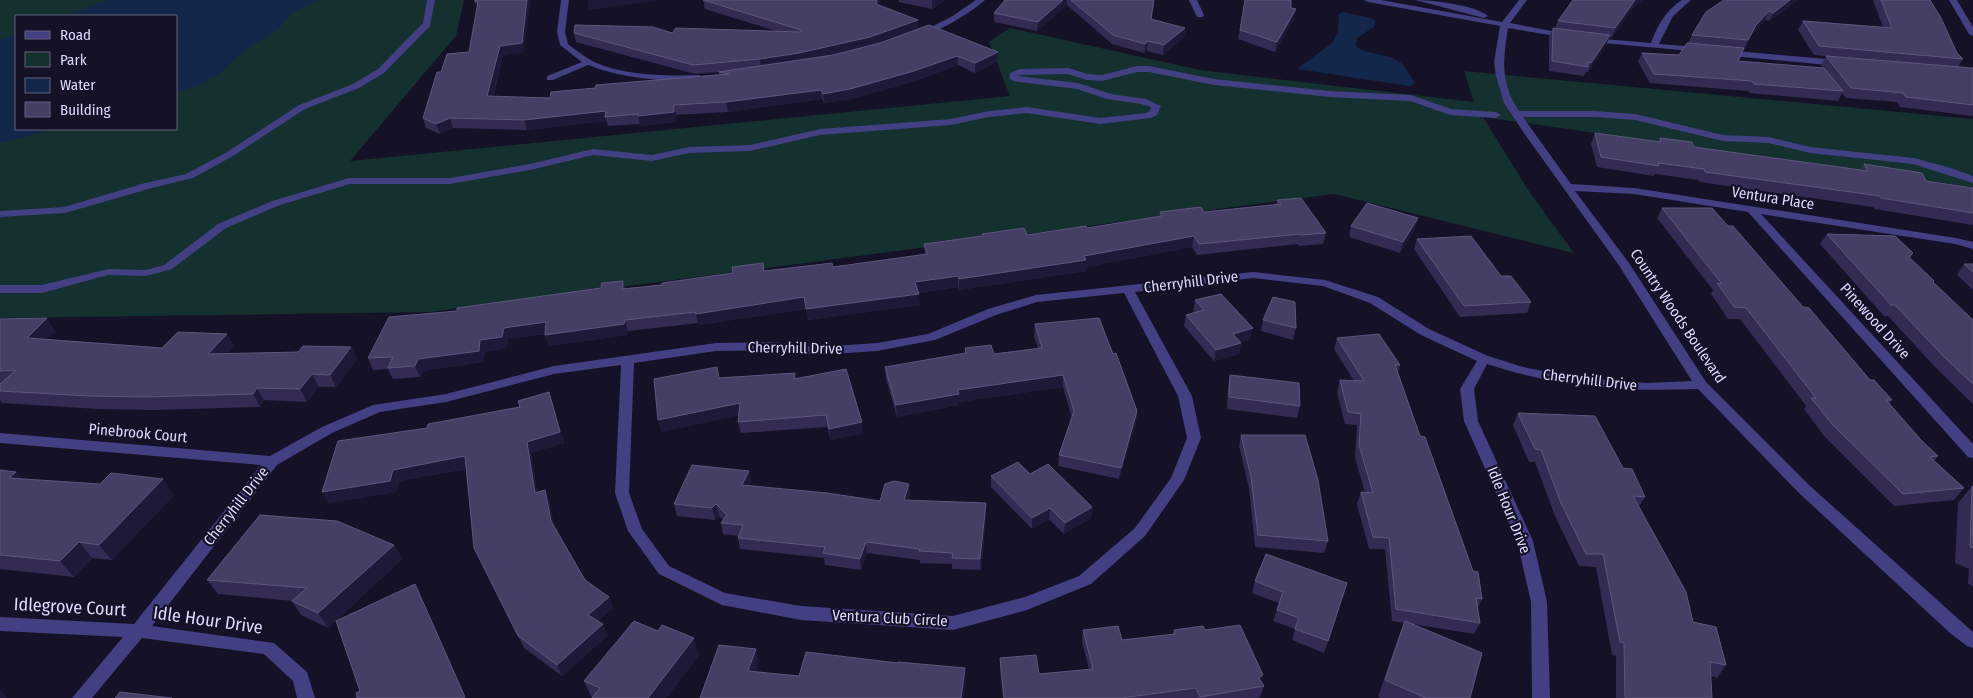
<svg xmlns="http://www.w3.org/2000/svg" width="1973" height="698" viewBox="0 0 1973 698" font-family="'Fira Sans Condensed',sans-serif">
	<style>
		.green { fill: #14302f; fill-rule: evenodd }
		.water { fill: #122749 }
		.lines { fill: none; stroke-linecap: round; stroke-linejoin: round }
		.minor { fill: #423f82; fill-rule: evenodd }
		.wall { fill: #332b53 }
		.shaded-wall { fill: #1f1939 }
		.building { fill: #453e65; stroke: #5d567d }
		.labels { text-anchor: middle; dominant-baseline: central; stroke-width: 4.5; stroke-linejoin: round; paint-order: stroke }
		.street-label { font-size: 15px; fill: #ddd9fd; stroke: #151126 }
		.near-street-label { font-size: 18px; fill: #ddd9fd; stroke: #151126 }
	</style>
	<rect width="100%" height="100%" fill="#151126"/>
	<path class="green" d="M0,0h464l-8,36 -106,125 660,-65 -21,-54 21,-14 190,42 274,32 -10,-31 509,48v68l-490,-70 45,73 46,63 -240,-59 -905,118 -429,6zM16,16h160v113h-160z"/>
	<g class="water">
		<path d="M106,0h211l-27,14 -10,14 -37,23 -24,23 -22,12 -21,7v-77h-112z"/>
		<path d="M1343,12l27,6 5,3v5l-18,12 -1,8c13,10 33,7 45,17 6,5 10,15 14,21l-6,2 -112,-17 35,-26 6,-12 1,-17z"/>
		<path d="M16,34v95h37l-53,14v-103z"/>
	</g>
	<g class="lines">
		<g class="minor">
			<path d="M427,0h8l-5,26 -46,47 -25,15 -54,21 -72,47 -40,22 -41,10 -87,25 -65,4v-6l64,-4 81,-24 41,-9 41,-22 72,-47 54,-21 25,-15 45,-46z"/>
			<path d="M561,0h8l-4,32 3,12c8,6 17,13 26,18 32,14 70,14 105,13l4,3 -4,3c-38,0 -75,-2 -111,-16l-35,15h-6v-4l35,-14 -22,-17 -3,-13z"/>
			<path d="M976,0h9c-9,9 -58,41 -68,34l34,-17z"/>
			<path d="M1189,0h8l7,15 -1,2h-6z"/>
			<path d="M1364,0h17l121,22 17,-22h8l-17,23 57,11 4,2 -4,2 -59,-10c-5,33 -8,54 11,83h76l40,3 88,21 46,2 41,10 104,11 37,10 22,8v7l-60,-19 -103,-11 -41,-10 -46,-2 -88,-21 -40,-3h-72l48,67 63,4 322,50 17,4v7l-18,-5 -194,-30 212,230v14l-5,-1 -220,-245 -114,-18 -59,-3 54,72 77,119 103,103 164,147v16l-6,-2 -17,-13 -151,-140 -101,-104c-72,3 -142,-2 -211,-25l-13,25 4,32 55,120 14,61 3,96h-18l-1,-96 -14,-61 -53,-120 -4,-32 17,-28 -56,-26 -51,-32 -47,-17 -70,-8 -118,14 57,104 9,42 -17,42 -39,56 -54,48 -64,26 -74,20 -152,-10 -79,-15 -63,-31 -31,-43 -13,-38 6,-128 -67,9 -108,28 -66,10 -48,21 -55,32 -125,161 122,17 33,29 8,26h-18l-4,-17 -29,-27 -122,-16 -50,60h-20l51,-61 -123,-6v-14l134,7 127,-159 -261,-22v-10l270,23 52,-29 51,-22 73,-11 108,-28 162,-23 57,-1 44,5 60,-4 51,-9 60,-25 48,-14 217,-23 72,8 53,17 51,32 59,27 35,11 51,10 72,6 46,-2 -74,-117 -92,-128 -22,-33 -8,-27 -2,-14 6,-36 -132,-24zM1124,293l54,103 9,42 -16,40 -36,50 -56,48 -54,21 -72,19 -152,-10 -76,-13 -56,-27 -27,-37 -13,-36 5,-130 82,-12 57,-1 44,5 60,-4 58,-11 61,-25 41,-13z"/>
			<path d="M1415,0c18,0 60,5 73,16l-4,2z"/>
			<path d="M1682,0h9l-18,16 -14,28 40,3 3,1v4l-110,-10 -4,-2 4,-2 59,5c6,-17 15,-33 31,-43z"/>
			<path d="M1949,0h8l16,27v9l-4,-2z"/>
			<path d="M1724,50l114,10 4,3 -4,3 -117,-11v-4z"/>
			<path d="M1137,66h12l65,13 116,12 81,4 40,14 45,3 5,3 -5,3 -46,-3 -40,-14 -80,-4 -116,-12 -65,-13h-12l-35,9 -15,-1 -20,-6 -46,1 -3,1 60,7 33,11 35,5 15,7 -4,9 -6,3 -51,6 -73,-11 -38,4 -38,8 -131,10 -70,16 -61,2 -37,8 -59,-6 -63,15 -80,14h-100l-70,21 -54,23 -54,41 -26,7 -38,-1 -66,18h-42v-8h42l66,-16 38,1 18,-5 54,-41 54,-23 77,-23h101l80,-14 63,-15 59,6 37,-8 61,-2 70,-16 131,-10 38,-8 38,-4 73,11 46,-5 4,-2 1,-4 -10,-3 -34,-5 -30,-10 -64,-8 -4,-3 1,-5 10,-4 48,-1 20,6 14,1z"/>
		</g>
	</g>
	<g class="wall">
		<path d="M703,0l176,5 39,24 80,32 -23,12 -17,-8 -43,16 -64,18 -27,4 -2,-4 -94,13 -52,3v7l-36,4v-2l-32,2 -2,-5 -79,9 -74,-2 -13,6 -14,-6 -3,-10 18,-46 28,-20 8,-42 -2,-8 49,50 -21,3 -10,42 57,1 169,-23v-3l-24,2 -119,-32 -2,-9 202,-2 -71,-22z"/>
		<path d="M899,0h46l-13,9 -33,-7z"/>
		<path d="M1005,0h149l-3,20 34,8 -1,9 -21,18 -16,-4 -3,2 -32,-9 -45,-39 -30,26 -43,-9v-9z"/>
		<path d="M1245,0l46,8 3,10 -19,34 -37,-13z"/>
		<path d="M1573,0h69l-11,10 -19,27h-2l-4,8 -18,27h-2l-2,4 -35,-5v-34l4,-9h2l3,-7z"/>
		<path d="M1798,0l-29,21 -4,-1 -13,14 -14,27 85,7 -2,-3 5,-9 -12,-1 -16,-25 5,-9 80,6 -10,-27h57l27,53 6,6 -5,8 15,1v48l-73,-9 -3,-5 -51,-4 -4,-5 -4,8 -89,-8 -1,-2 -98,-8 -12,-21 4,-9 37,2 9,-12 4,-8z"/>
		<path d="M1595,133l63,9 2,-4 34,9 167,23 3,-6 62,17 47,7v37l-99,-16 -1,-2 -173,-25 -1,-2 -44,-6 -1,2 -57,-9 -6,-23z"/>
		<path d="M1277,200l49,33 -3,11 -24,2 -1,-2 -101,11 -5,-8 -106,20v4l-127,19 -1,-3 -40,6 2,12 -112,15 -2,-11 -108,16v-2l-70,8 -1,4 -78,11 -4,-12 -37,5 -1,9 -22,4 -2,10 -60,9 -3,6 -27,2 -5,-10 -15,1 -5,-12 89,-47 144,-23 22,-7 2,8 37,-4 102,-14 69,-4 92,-13 -1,-10 58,-8v-2l45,1 60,-7 72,-12 1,-4h44l72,-7z"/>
		<path d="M1662,208l66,18 142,154 22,20 -3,3 33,38 16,15 -4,5 30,27 -10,12 -60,6 -70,-70 -20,-27 2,-3 -66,-87h-12l-17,-25 2,-4 -56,-72z"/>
		<path d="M1418,218l-3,11 -15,24 -51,-16 2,-11z"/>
		<path d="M1827,234l86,19 -3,5 23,25 40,37v84l-37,-36 -48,-52h-4l-64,-72z"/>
		<path d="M1417,239l114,63 -4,11 -67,4 -46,-68z"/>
		<path d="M1964,264h9v26l-16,-15z"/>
		<path d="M1195,300l55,40 -10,2 1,1 -2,11 -25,7 -30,-35 2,-11 8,-3 -1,-1z"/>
		<path d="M0,319l55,12 -8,8 115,9 72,-2 -7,8 71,-2 53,-5 6,12 -21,28h-17l-12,15 -43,-2 -4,7 -106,3 -56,-1 -96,-6 -2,-3v-16l1,-1h-1z"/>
		<path d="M1263,320l33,8 -3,12 -32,-9z"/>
		<path d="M1035,324l78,30 24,57 -1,11 -17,57 -61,-13 1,-11 13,-37 -9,-31 -104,15v3l-62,12 -11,-38 -1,-12 80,-13v-6l29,6 44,-6 -4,-12z"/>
		<path d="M1337,338l63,27 -2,8 22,63 62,163 -5,10 3,14 -6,11 -62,-10 58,74h-89l-3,-1 20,-59 6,-15 -12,-2 -7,-72h-16l-12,-45 4,-12 4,1 -10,-36 2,-32 -12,-1 -8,-32 3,-12 14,1 -20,-32z"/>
		<path d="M795,373l1,6 67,54 -32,7 -4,-13 -86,6 -3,-11 1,-7 -78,17 58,-54z"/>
		<path d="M1230,375l70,31 -3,12 -70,-9 1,-23z"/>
		<path d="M553,404l11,39 -33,10 6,39 8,-2 4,11 5,26 31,53 24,17 4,11 -15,13 5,3 4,12 -45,40 -38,-28 -50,-100 -8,-79 -67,12 -3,11 -68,11 99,-75z"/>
		<path d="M1518,413l105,55 22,29 -6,9 54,116 33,43 -9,13 -6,-2 1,22h-96v-42l-4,-1 -16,-88 -17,-1 -24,-50 -20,-54h-6l-16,-37z"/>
		<path d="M1241,435l87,106 -4,12 -69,-6 -6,-59 -10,-42z"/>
		<path d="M0,470l16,2 6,7 152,16 -62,65 -20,-2 -18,19 -74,-8z"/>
		<path d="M749,471l2,11 -2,4 131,15 30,-6 -1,5 77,15 -5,55 -29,-1v-5l-32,-1v-3l-53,-7 -6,17 -36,-5 -1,-7 -84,-9 -2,-11 1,-2 -16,-2 -2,-11 2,-3 -4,-4 -4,4 -38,-4 -3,-12z"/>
		<path d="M1030,474l62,33 -1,11 -27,16 -15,-15 -17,10 -41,-42v-11z"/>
		<path d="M1972,486l1,1v99l-5,-2 1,-15 -14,-6 3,-60z"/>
		<path d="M394,545l8,14 -74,69 -27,-13 -9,-14h1l-75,-7 -11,-14z"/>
		<path d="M1255,581l92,2 -23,70 -32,-13 3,-11 -22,-8 6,-18 -27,-10z"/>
		<path d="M1083,630l39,10 51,-6 1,-4h31l56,51 3,5 -4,11 -3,1h-254l-3,-28v-12l39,16 50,-5 -7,-27z"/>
		<path d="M699,655l-33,43h-74l-8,-17z"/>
	</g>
	<g class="shaded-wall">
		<path d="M527,0h4l-7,52 -21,3 -13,51 -3,-10 13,-50z"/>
		<path d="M593,0h69l-73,10 -2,-9z"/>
		<path d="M877,0h4l-4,13 -1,-9z"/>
		<path d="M933,0h12l-13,9v-8z"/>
		<path d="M1063,0h4v5l-30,26 1,-9z"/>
		<path d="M1635,0h7l-11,10 -19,27 3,-9z"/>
		<path d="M1790,0h8l-29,21 4,-8z"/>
		<path d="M475,2h3l-1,9z"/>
		<path d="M1296,9l-2,9 -19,34 2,-10z"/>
		<path d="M1769,11l-4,9 -13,14 -8,15 12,-24z"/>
		<path d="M918,20v9l-47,17 -71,17 -39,6 -1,-10z"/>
		<path d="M1185,28l-1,9 -21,18 1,-10z"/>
		<path d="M1610,35l-4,10 -18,27 3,-9z"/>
		<path d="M1148,41l-1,10 -3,2 1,-9z"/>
		<path d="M998,52v9l-23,12v-10z"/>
		<path d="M957,56l1,9 -43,16 -64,18 -27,4 -1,-9z"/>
		<path d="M821,90l1,9 -94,13 -2,-10z"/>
		<path d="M674,105l2,10v7l-36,4 -2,-10z"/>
		<path d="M606,111l-1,6 1,4 -79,9 -3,-10z"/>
		<path d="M450,118l3,10 -13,6 -4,-10z"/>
		<path d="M1418,218l-3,11 -15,24 3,-11z"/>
		<path d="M1194,236l-2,11 -106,20v4l-127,19v-11z"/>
		<path d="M958,276v11l-42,6 -1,-11z"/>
		<path d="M919,294l1,11 -112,15 -2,-11z"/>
		<path d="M804,297l2,12 -108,16 -2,-11z"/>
		<path d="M47,318l8,13 -19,19 -9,-12z"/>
		<path d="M625,320l3,11 -1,4 -78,11 -4,-11z"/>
		<path d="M546,322l4,11 -42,6 -1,9 -22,4 -2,10 -60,9 -3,6 -5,-11 3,-7 62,-19 24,-12z"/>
		<path d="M1253,328l-3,12 -19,5 2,-11z"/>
		<path d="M227,334l7,12 -18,20 -8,-12z"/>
		<path d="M1241,343l-2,11 -25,7 2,-11z"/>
		<path d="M351,347l6,12 -21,28 -6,-12z"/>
		<path d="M312,374l7,13 -12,15 -7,-13z"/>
		<path d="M1063,375v12l-104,15v3l-62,12 -1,-12 62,-15z"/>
		<path d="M257,388l7,12 -4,7 -7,-13z"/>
		<path d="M549,392l15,51 -33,10 8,51 -4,-11 -8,-51z"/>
		<path d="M740,403l2,12 -81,17 -3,-12z"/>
		<path d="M1137,411l-1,11 -17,57 2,-11z"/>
		<path d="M862,422l1,11 -32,7 -2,-11z"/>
		<path d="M465,456l5,12 -71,13 -3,11 -68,11 -6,-11 71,-22z"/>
		<path d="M749,471l2,11 -6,15 -3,-12z"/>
		<path d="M16,472l13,15 -20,-9z"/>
		<path d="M163,479l11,16 -62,65 -13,-15z"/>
		<path d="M909,484l1,11 -5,17 -1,-12z"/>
		<path d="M545,490l4,11 6,32 -4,-12z"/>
		<path d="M986,503v12l-5,55 -1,-11z"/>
		<path d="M716,504l3,12 -4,4 -3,-12z"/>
		<path d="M1092,507l-1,11 -27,16 1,-11z"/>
		<path d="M1050,508l-1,11 -17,10v-11z"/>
		<path d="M79,542l13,16 -18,19 -14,-16z"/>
		<path d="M866,542l1,11 -6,17 -1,-11z"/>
		<path d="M394,545l8,14 -74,69 -10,-15z"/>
		<path d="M415,584l6,12 45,102h-3z"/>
		<path d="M609,597l4,11 -20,18 -5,-11z"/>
		<path d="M603,624l4,12 -45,40 -5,-11z"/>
		<path d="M694,638l5,17 -33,43h-18z"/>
		<path d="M756,649l3,13 -7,22 -4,-13z"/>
		<path d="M965,668l1,13 -3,17h-2z"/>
		<path d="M0,690l7,7 -1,1h-6z"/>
	</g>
	<g class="building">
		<path d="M475,0h52l-5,43 -22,3 -13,50 63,2 1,-6 44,-4 1,-3 133,-11 -10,-2 114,-17 47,-12 49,-18 69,27 -23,11 -18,-7 -43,15 -64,18 -27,5 -2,-4 -95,12 -52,3v7l-36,4v-2l-33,3 1,-6 -82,9 -74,-2 -14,6 -13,-6 14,-46h4l6,-18 22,-2 9,-50h-3z"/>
		<path d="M703,0h174l-1,4 42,16 -48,17 -71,16 -39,6 -67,6 -119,-32 1,-8 78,2 19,6 4,-5 125,4v-2z"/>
		<path d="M1005,0h58l-25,22 -44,-9z"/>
		<path d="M1071,0h83l-3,19 34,9 -21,17 -16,-4 -3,3 -32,-9z"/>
		<path d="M1245,0h46v8l5,1 -19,33 -37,-12z"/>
		<path d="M1573,0h62l-20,28 -57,-7z"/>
		<path d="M1724,0h66l-17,13 -4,-2 -13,14 -8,15 -56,-5 14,-23z"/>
		<path d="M1881,0h49l11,18 16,35 6,6 -144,-13 -16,-25 89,7z"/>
		<path d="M1553,28l57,7 -19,28 -4,-1 1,5 -36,-6z"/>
		<path d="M1687,43l57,5 -6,13 86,7 19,23 -89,-7 -2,-3 -98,-7 -12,-21 37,2z"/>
		<path d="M1826,56l147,12v37l-67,-8 -3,-4 -52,-5z"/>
		<path d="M1595,133l66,9 -1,-4 32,4 2,5 174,24 -4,-7 58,9 4,8 47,7v25l-92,-15 -1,-2 -175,-24 -1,-3 -46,-6 1,3 -58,-9z"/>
		<path d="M1301,198l25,35 -25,2 -1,-1 -101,10 -5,-8 -110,20 2,4 -127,19 -1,-3 -43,6 4,12 -113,15 -2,-12 -108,17 -1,-2 -70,8 -1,4 -79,11 1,-13 -42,6 -2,9 -22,3 -1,11 -61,8 -3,7 -27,2 5,-11 -25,1 21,-41 68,-6v-3l144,-20 1,-5 21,-2 -1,8 40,-4v-2l71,-10 -1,-6 31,-4 1,8 68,-8 1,4 94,-13 -3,-10 59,-8 -1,-2 42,-6 3,7 59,-9 1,2 75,-12 -2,-4 41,-5 3,5 77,-8 -4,-4z"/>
		<path d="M1367,203l51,15 -15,24 -52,-16z"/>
		<path d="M1662,208h50l16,18h5l70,81 6,1 61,72h4l18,20h-6l36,41 16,15 -8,1 34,31 -61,6 -71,-70 -21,-26h5l-70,-90 -12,-1 -17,-24 5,1z"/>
		<path d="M1827,234l68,2 18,17 -4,4 25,24 -1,1 40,38v64l-29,-27 -49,-52h-4z"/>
		<path d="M1471,236l30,40h10l20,26 -67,4 -47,-67z"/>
		<path d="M1964,264h9v8z"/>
		<path d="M1221,294l32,34 -20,6 8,9 -25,7 -30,-35 18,-5 -9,-10z"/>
		<path d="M1273,297l22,5 1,26 -33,-8z"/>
		<path d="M47,318l-20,20 135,10 16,-16 49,2 -19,20 90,-2 5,-6 48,1 -21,28 -18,-1 -12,15 -43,-1 -4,6 -108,3 -56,-1 -89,-5v-7l16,-14 -16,1v-52z"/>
		<path d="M1099,318l14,36 3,-1 21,58 -16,57 -62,-13 15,-44 -11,-36 -105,15 1,4 -63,11 -11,-38 81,-14 -1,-5 26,-3 3,9 48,-6 -7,-24z"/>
		<path d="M1379,334l21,31h-5l25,71 5,1 48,134 5,1 4,27 -6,-1 4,25 -84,-14 -7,-71 -16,-1 -12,-45 12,1 -14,-48 2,-31 -13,-2 -8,-32 24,1 -27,-43z"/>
		<path d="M717,367l2,11 76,-5 -1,6 52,-10 16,53 -33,7 -3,-14 -88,7 2,-19 -82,17 -4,-41z"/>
		<path d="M1230,375l69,8 1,23 -71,-9z"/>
		<path d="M549,392l11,40 -33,10 8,51 10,-3 6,31 34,59 24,17 -21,18 15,9 -46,41 -39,-29 -44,-88 -9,-92 -72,14 -3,11 -68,11 16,-51 89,-13 1,-4 92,-17 -2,-6z"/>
		<path d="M1518,413l77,3 28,52 9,1 13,28 -12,-1 53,96 7,30 23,5 10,38 -16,-3 2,36h-87l-1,-55 -4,-1 -17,-88h-17l-25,-51 -20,-53 -6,-1z"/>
		<path d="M1241,435h64l13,45 10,61 -70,-6 -7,-58z"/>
		<path d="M1018,462l12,12 18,-10 44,43 -27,16 -15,-15 -18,10 -41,-42z"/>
		<path d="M692,465l57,6 -7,14 85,8 53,8 5,-17 9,-3 15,3 -5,16 82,3 -6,56 -28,-1 1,-5 -34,-2 1,-2 -54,-7 -6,17 -37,-6 2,-6 -87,-9 5,-13 -22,-2 6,-8 -11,-11 -4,4 -38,-4z"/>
		<path d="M0,470l16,2 -7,6 91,6 11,-11 52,6 -64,66 -20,-3 -19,19 -60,-6z"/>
		<path d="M1972,486l1,1v61l-3,-1z"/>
		<path d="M260,515l77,6 57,24 -76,68 -26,-12 15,-13 -100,-8z"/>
		<path d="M1266,554l81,29 -19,58 -33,-12 4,-11 -22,-8 6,-18 -28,-11z"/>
		<path d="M415,584l50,113 -2,1h-106l-1,-5 4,-2 -24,-70z"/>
		<path d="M634,621l24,10 4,-6 32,13 -46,60h-56l8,-10 -16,-7z"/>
		<path d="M1405,621l77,32 -12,45h-44l-41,-18z"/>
		<path d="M1240,625l23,50 -4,3 5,8 -64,11 -4,-9 -75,10h-117l-4,-40 36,-3 3,19 54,-5 -10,-39 35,-4 4,14 53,-6 -1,-4 29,-4 2,4z"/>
		<path d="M719,645l37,4 -8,22 51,5 7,-24 92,11v-1l67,6 -4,30h-261z"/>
		<path d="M120,692l52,6h-57z"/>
	</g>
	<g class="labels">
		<g class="street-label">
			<text transform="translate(1773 198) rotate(9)">Ventura Place</text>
			<text transform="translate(1191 282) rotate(-7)">Cherryhill Drive</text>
			<text transform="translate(1678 316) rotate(56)">Country Woods Boulevard</text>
			<text transform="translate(1875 321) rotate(48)">Pinewood Drive</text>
			<text transform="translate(795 348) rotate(1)">Cherryhill Drive</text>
			<text transform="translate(1590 380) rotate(7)">Cherryhill Drive</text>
			<text transform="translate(138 433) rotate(5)">Pinebrook Court</text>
			<text transform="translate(236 506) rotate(-52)">Cherryhill Drive</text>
			<text transform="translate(1509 510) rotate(68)">Idle Hour Drive</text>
			<text transform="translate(890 618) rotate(3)">Ventura Club Circle</text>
		</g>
		<g class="near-street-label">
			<text transform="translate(70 607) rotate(3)">Idlegrove Court</text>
			<text transform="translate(208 620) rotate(8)">Idle Hour Drive</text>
		</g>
	</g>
	<rect x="15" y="15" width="162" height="115" fill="#151126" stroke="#65617c"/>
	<rect x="25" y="31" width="25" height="8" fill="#423f82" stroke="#65617c"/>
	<text x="60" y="40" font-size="15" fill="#ddd9fd">Road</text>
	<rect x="25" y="52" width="25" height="15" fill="#14302f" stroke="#65617c"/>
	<text x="60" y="65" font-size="15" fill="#ddd9fd">Park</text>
	<rect x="25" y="78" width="25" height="15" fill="#122749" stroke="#65617c"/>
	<text x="60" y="90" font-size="15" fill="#ddd9fd">Water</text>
	<rect x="25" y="102" width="25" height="15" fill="#453e65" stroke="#65617c"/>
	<text x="60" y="115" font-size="15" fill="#ddd9fd">Building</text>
</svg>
